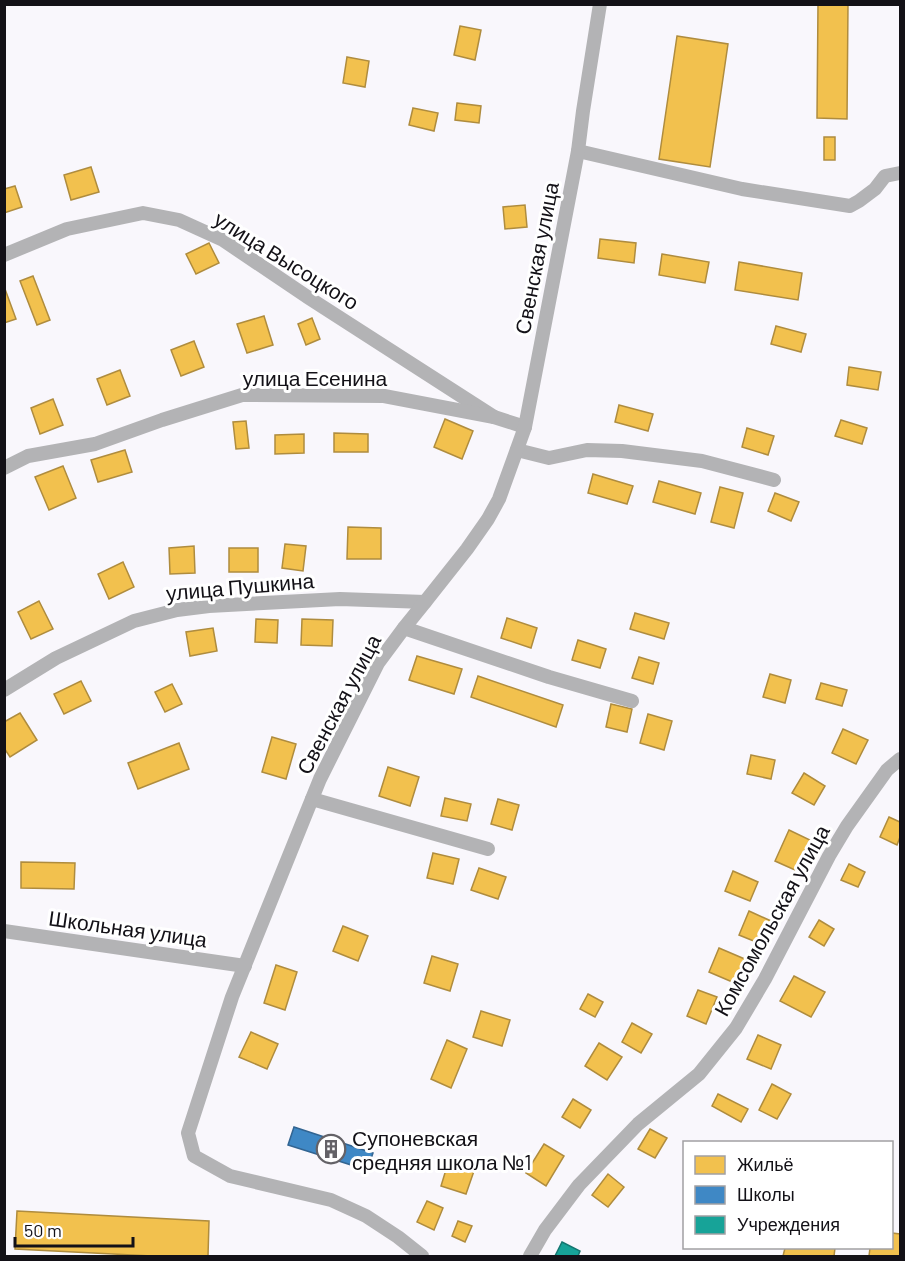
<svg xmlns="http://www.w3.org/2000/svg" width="905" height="1261" viewBox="0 0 905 1261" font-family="Barlow,sans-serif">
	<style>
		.homes { fill: #f2c14e; stroke: #af8c3e; stroke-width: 1.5 }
		.schools { fill: #3f88c5; stroke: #326491; stroke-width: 1.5 }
		.public { fill: #17a398; stroke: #167771; stroke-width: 1.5 }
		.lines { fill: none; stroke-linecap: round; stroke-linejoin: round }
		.street { stroke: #b3b3b5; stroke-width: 14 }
		.labels { text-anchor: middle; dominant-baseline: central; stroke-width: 6; stroke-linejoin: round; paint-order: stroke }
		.street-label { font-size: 21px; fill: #131117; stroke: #fff }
		.poi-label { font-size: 21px; fill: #131117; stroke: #fff; text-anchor: start }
	</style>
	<rect width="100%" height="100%" fill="#f9f7fc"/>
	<g class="homes">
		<path d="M818,4h30l-1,115 -30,-1z"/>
		<path d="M460,26l21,4 -6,30 -21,-5z"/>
		<path d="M677,36l51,8 -18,123 -51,-8z"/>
		<path d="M347,57l22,4 -4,26 -22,-4z"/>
		<path d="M457,103l24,3 -2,17 -24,-3z"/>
		<path d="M413,108l25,5 -4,18 -25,-6z"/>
		<rect x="824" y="137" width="11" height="23"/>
		<path d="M91,167l8,25 -28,8 -7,-25z"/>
		<path d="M15,186l7,21 -18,6v-24z"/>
		<path d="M525,205l2,22 -22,2 -2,-22z"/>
		<path d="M600,239l36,4 -2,20 -36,-5z"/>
		<path d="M209,243l10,20 -23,11 -10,-20z"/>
		<path d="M662,254l47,8 -4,21 -46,-8z"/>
		<path d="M739,262l63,11 -4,27 -63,-10z"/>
		<path d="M33,276l17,44 -13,5 -17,-44z"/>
		<path d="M5,289l11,30 -12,4v-34z"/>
		<path d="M264,316l9,29 -26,8 -10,-29z"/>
		<path d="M312,318l8,21 -14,6 -8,-21z"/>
		<path d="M776,326l30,8 -5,18 -30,-8z"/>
		<path d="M194,341l10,26 -23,9 -10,-26z"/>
		<path d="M849,367l32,5 -3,18 -31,-5z"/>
		<path d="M120,370l10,26 -23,9 -10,-26z"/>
		<path d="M53,399l10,26 -23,9 -9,-26z"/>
		<path d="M619,405l34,9 -5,17 -33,-9z"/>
		<path d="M445,419l28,12 -11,28 -28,-12z"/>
		<path d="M841,420l26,8 -5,16 -27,-8z"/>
		<path d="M246,421l3,27 -13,1 -3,-27z"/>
		<path d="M747,428l27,8 -6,19 -26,-8z"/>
		<path d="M334,433l34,1v18h-34z"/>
		<path d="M304,434v19l-29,1v-19z"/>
		<path d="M125,450l7,22 -34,10 -7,-22z"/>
		<path d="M63,466l13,32 -27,12 -14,-33z"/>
		<path d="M593,474l40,12 -6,18 -39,-11z"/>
		<path d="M659,481l42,12 -6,21 -42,-12z"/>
		<path d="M720,487l23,6 -9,35 -23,-6z"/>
		<path d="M775,493l24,9 -8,19 -23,-10z"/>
		<path d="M348,527l33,1v31h-34z"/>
		<path d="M285,544l21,2 -3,25 -21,-3z"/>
		<path d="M194,546l1,27 -25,1 -1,-26z"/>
		<rect x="229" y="548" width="29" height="24"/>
		<path d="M123,562l11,25 -25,12 -11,-25z"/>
		<path d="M39,601l14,28 -22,10 -13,-27z"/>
		<path d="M635,613l34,10 -5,16 -34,-10z"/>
		<path d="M507,618l30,10 -6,20 -30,-10z"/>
		<path d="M256,619l22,1 -1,23 -22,-1z"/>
		<path d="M302,619l31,1 -1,26 -31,-1z"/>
		<path d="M213,628l4,23 -27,5 -4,-24z"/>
		<path d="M578,640l28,9 -6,19 -28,-8z"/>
		<path d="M417,656l45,13 -8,25 -45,-14z"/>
		<path d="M639,657l20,6 -6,21 -21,-6z"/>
		<path d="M770,674l21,6 -6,23 -22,-6z"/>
		<path d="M478,676l85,29 -7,22 -85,-30z"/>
		<path d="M81,681l10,20 -27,13 -10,-20z"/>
		<path d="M821,683l26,7 -5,16 -26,-7z"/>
		<path d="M172,684l10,20 -17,8 -10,-20z"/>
		<path d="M611,704l21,5 -5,23 -21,-5z"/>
		<path d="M20,713l17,27 -27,17 -6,-9v-26z"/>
		<path d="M648,714l24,7 -8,29 -24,-7z"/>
		<path d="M843,729l25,11 -12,24 -24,-11z"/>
		<path d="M272,737l24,7 -10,35 -24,-7z"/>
		<path d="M179,743l10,26 -51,20 -10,-26z"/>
		<path d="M751,755l24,5 -4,19 -24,-5z"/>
		<path d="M388,767l31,10 -9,29 -31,-10z"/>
		<path d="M804,773l21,13 -11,19 -22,-12z"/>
		<path d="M445,798l26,6 -4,17 -26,-5z"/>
		<path d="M498,799l21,6 -7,25 -21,-6z"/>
		<path d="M889,817l11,5v15l-3,8 -17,-8z"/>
		<path d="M789,830l21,10 -15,30 -20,-9z"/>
		<path d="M433,853l26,6 -6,25 -26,-6z"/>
		<path d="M21,862l54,1 -1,26 -53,-1z"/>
		<path d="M849,864l16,8 -7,15 -17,-7z"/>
		<path d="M479,868l27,9 -8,22 -27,-9z"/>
		<path d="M733,871l25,11 -8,19 -25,-10z"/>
		<path d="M749,911l22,10 -10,23 -22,-9z"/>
		<path d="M819,920l15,9 -10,17 -15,-9z"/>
		<path d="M343,926l25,10 -10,25 -25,-10z"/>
		<path d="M719,948l28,12 -10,24 -28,-12z"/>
		<path d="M432,956l26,8 -8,27 -26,-8z"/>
		<path d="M276,965l21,7 -12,38 -21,-7z"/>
		<path d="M794,976l31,16 -14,25 -31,-16z"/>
		<path d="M698,990l19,7 -11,27 -19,-8z"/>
		<path d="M588,994l15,8 -8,15 -15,-8z"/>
		<path d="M481,1011l29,9 -8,26 -29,-9z"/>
		<path d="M632,1023l20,11 -11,19 -19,-11z"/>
		<path d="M251,1032l27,12 -11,25 -28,-12z"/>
		<path d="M758,1035l23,10 -10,24 -24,-10z"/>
		<path d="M447,1040l20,9 -16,39 -20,-9z"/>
		<path d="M599,1043l23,14 -15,23 -22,-14z"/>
		<path d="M772,1084l19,10 -14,25 -18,-9z"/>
		<path d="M718,1094l30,15 -7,13 -29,-16z"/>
		<path d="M573,1099l18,11 -11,18 -18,-11z"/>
		<path d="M650,1129l17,9 -12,20 -17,-9z"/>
		<path d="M544,1144l20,12 -18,30 -20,-13z"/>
		<path d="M448,1163l26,8 -8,23 -25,-8z"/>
		<path d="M608,1174l16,13 -16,20 -16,-12z"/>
		<path d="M427,1201l16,7 -9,22 -17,-8z"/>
		<path d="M17,1211l192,10 -1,35h-56l-137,-7z"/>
		<path d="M458,1221l14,5 -7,16 -13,-6z"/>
		<path d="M892,1233l8,1v22h-31l1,-8h22z"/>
		<path d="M785,1248h50l-1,8h-51z"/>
	</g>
	<path class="schools" d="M294,1127l79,26 -6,17 -79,-25z"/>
	<path class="public" d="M562,1242l18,9 -2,5h-23z"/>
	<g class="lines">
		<g class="street">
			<path d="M578,151l164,38 108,17 9,-5 16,-12 10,-13 15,-3"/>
			<path d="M4,255l63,-26 76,-16 36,7 44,20 86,58 185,119"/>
			<path d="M517,450l32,8 38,-8 35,1 80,10 72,19"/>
			<path d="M4,468l24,-12 67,-12 67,-24 80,-25 142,1 110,21 31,10"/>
			<path d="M404,628l145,49 83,24"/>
			<path d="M4,690l52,-32 78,-37 43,-11 32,-4 131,-7 85,3"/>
			<path d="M312,799l176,50"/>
			<path d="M4,931l241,35"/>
			<path d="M422,1256l-24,-19 -32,-21 -35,-16 -101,-24 -36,-20 -6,-23 44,-136 88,-218 58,-116 26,-35 21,-26 42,-53 21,-30 11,-20 26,-72 53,-276 5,-40 17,-107"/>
			<path d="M530,1256l15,-26 34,-45 59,-61 61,-50 37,-46 29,-49 64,-123 18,-30 40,-56 13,-11"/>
		</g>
	</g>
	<defs>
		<g id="building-ring" transform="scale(1.5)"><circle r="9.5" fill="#fff" stroke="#646267" stroke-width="1.5"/><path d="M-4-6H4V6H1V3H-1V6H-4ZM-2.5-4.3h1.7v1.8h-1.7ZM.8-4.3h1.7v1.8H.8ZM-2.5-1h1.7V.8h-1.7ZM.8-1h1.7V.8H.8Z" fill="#646267"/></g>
	</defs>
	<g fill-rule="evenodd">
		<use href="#building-ring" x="331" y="1149"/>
	</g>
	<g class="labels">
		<g class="street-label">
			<text transform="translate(536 258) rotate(-79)">Свенская улица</text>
			<text transform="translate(287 260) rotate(32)">улица Высоцкого</text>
			<text x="315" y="377">улица Есенина</text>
			<text transform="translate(240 586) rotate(-5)">улица Пушкина</text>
			<text transform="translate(338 704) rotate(-62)">Свенская улица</text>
			<text transform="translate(771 920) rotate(-61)">Комсомольская улица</text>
			<text transform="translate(128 928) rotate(8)">Школьная улица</text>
		</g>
		<g class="poi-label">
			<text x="352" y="1137">Супоневская<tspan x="352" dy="24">средняя школа №1</tspan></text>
		</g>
	</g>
	<rect width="905" height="1261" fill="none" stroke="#131117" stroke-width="12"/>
	<rect x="683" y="1141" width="210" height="108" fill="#ffffff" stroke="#a1a0a2" stroke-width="1.5"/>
	<rect x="695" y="1156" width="30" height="18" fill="#f2c14e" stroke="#a1a0a2" stroke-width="1.5"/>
	<text x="737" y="1171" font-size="18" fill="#131117">Жильё</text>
	<rect x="695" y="1186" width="30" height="18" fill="#3f88c5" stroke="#a1a0a2" stroke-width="1.5"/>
	<text x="737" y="1201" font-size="18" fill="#131117">Школы</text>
	<rect x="695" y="1216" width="30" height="18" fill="#17a398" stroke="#a1a0a2" stroke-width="1.5"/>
	<text x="737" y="1231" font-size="18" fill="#131117">Учреждения</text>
	<path d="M15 1237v9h118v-9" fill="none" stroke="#131117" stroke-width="3"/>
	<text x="24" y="1237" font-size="18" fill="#131117" stroke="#ffffff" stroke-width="4.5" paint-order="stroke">50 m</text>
</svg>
